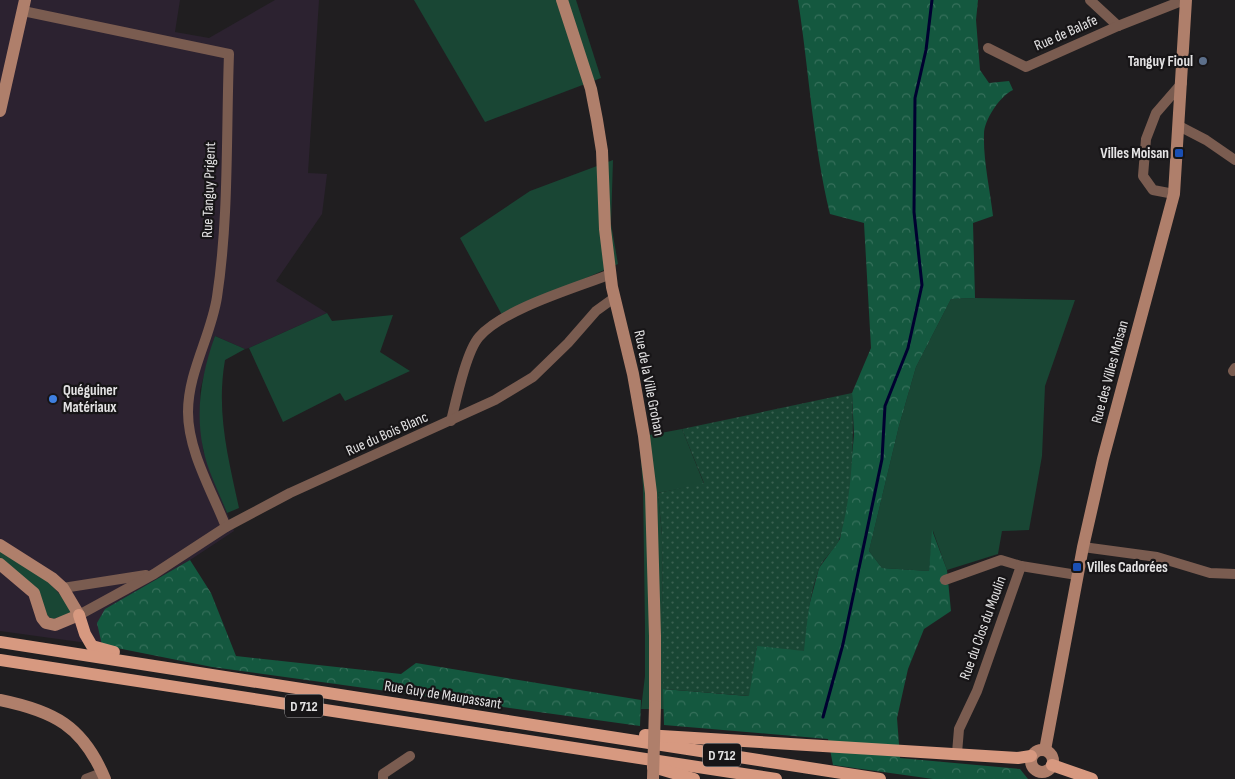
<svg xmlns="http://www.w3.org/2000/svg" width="1235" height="779" viewBox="0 0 1235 779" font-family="'Sofia Sans Condensed',sans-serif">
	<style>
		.commercial { fill: #2c2230 }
		.grass { fill: #194634 }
		.forest { fill: url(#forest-crowns) }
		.park { fill: url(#park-dots) }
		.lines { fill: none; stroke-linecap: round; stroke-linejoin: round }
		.stream { stroke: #000130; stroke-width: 3 }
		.street { stroke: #7a5c50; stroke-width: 10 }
		.secondary { stroke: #af7f6b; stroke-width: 12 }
		.primary { stroke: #d79980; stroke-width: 12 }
		.secondary-bridge { stroke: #af7f6b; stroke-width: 12 }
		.service-dot { fill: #5c6f8a; stroke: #171517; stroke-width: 2 }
		.transit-dot { fill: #1a4fb4; stroke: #171517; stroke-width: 2 }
		.shop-dot { fill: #3f7fe0; stroke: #171517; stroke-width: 2 }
		.labels { text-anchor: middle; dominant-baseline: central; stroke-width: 4.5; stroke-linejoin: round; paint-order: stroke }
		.shield { fill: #171517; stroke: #a6a5a6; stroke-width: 1 }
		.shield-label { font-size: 14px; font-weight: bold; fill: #e4e3e4 }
		.street-label { font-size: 15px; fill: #e4e3e4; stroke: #171517 }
		.poi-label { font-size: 15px; font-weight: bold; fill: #e4e3e4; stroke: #171517; text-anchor: end }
	</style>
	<defs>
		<pattern id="forest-crowns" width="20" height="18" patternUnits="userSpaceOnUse" patternTransform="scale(1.25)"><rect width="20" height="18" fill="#14583f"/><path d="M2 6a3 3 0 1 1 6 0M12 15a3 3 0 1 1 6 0" fill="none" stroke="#36705b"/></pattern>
		<pattern id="park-dots" width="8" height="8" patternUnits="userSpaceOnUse" patternTransform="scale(1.25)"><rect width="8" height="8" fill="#194634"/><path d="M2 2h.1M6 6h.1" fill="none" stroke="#3a6151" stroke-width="1.8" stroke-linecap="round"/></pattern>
	</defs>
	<rect width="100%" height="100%" fill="#201e20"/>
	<path class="commercial" d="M0,0h180l-5,32 34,6 66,-38h44l-11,173 19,1 -5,40 -46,67 51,32 -78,35 -4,1 -30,-13 -15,54 3,60 31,81 -44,29 -85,49 -3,36 -102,-14z"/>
	<g class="grass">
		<path d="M414,0h162l25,78 -116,44z"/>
		<path d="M613,160l-2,64 7,40 -116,51 -42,-77 70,-47z"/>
		<path d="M975,298l100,2 -30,86 -3,70 -13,74 -27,1 -4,23 -51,16 -14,-39 -4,40 -47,-3 -13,-17 30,-125 17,-59 35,-68z"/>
		<path d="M327,313l5,8 61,-6 -13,37 30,19 -65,30 -5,-8 -57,29 -34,-74z"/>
		<path d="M215,336l30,13 -20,11c-9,52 3,97 14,148l-12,5c-8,-21 -20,-43 -24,-65 -8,-38 -1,-76 12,-112z"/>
		<path d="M682,429l22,55 -46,9 4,42 2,174h-23l4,-33v-50l-2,-139 -4,-50z"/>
		<path d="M0,550c31,18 55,31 72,63l-19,6 -4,-2 -49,-59z"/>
	</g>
	<g class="forest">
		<path d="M798,0h180l-2,20 4,50 9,13 20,-2 4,9c-13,6 -29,30 -29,44 -1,25 6,56 9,82l-20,7 2,75 -24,1 -35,68 -17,59 -30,125 13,17 47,3 3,-41 15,40 4,41 -27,18 -16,40 -11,49 3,40 120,11 8,10h-95l-100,-14 -5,-26 -164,-14 -1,-36 85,7 9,-50 52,-40 10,-38 21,-29 9,-53 5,-51 -2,-42 19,-45 -7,-125 -34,-9c-17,-70 -21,-143 -32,-214z"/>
		<path d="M190,560l21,33 25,63 165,18 15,-11 225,37 -1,26 -428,-59 -110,-22 -5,-22 8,-14z"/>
	</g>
	<path class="park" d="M852,393c2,47 1,98 -12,144 -3,12 -17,20 -21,32 -10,26 -12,55 -15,82l-47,-5 -8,50 -86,-7 -1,-154 -4,-42 46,-10 -22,-54z"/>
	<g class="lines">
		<path class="stream" d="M823,717l20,-73 39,-185 3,-53 23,-58 14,-63 -8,-73 1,-114 11,-48 6,-50"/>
		<g class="street">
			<path d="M1090,0l28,26"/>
			<path d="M23,11l206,43c-3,81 0,164 -12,243 -6,39 -29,75 -29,115 0,39 24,79 38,115"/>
			<path d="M988,48l38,19 92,-41 66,-26"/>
			<path d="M1179,126l27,14 29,20"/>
			<path d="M1174,194l-21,-4 -10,-14 3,-37 10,-26 26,-30"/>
			<path d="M1233,371l2,-3"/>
			<path d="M451,421c5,-20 15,-69 28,-84 24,-28 96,-49 132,-63"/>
			<path d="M1083,547l74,10 53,16 25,1"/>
			<path d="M945,580l56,-20 20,6 56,9"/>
			<path d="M63,588l83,-13"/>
			<path d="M79,615l75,-41 72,-47 64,-34 205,-93 38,-23 35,-34 28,-32 18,-13"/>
			<path d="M957,753l2,-24 18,-38 44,-125"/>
			<path d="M86,779l16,-6"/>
			<path d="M383,779v-5l27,-18"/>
		</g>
		<g class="secondary">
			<path d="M562,0l29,89 6,31 5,31 3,78 7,58 21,87 11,62 7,57 4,143v70"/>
			<path d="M0,111l25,-111"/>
			<path d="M0,545l52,33 11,10 16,27 -24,10 -9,-2 -4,-5 -8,-25 -34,-29"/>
			<path d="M0,700c54,11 83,26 105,79"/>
			<circle cx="1042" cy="761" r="11"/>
			<path d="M1045,750l38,-203 20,-88 71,-265 12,-194"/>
		</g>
		<g class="primary">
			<path d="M79,615l6,19 7,12 22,6"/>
			<path d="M0,642l880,137"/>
			<path d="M0,660l776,119"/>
			<path d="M645,735l373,23 13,-2"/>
			<path d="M1052,765l40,14"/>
			<path d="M653,767l41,12"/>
		</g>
		<path class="secondary-bridge" d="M653,779l2,-73"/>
	</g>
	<circle class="service-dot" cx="1203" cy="61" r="5"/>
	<g class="transit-dot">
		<rect x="1174" y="148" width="10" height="10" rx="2.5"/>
		<rect x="1072" y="562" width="10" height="10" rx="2.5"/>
	</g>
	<circle class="shop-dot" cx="53" cy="399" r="5"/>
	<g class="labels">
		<g class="shield">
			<rect x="285" y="694.5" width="38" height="23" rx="4"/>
			<rect x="703" y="743.5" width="38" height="23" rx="4"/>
		</g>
		<g class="shield-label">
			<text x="304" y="706">D 712</text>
			<text x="722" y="755">D 712</text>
		</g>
		<g class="street-label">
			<text transform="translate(1066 33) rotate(-24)">Rue de Balafe</text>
			<text transform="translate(209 190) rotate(-88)">Rue Tanguy Prigent</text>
			<text transform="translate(1110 372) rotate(-75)">Rue des Villes Moisan</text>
			<text transform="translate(649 383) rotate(79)">Rue de la Ville Grohan</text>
			<text transform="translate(387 434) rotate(-24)">Rue du Bois Blanc</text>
			<text transform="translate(983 628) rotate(-70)">Rue du Clos du Moulin</text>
			<text transform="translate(443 695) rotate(9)">Rue Guy de Maupassant</text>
		</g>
		<g class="poi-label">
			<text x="1193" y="61">Tanguy Fioul</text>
			<text x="1169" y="153">Villes Moisan</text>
			<text x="63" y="390" text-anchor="start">Quéguiner<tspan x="63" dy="17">Matériaux</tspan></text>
			<text x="1087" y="567" text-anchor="start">Villes Cadorées</text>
		</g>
	</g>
</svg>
